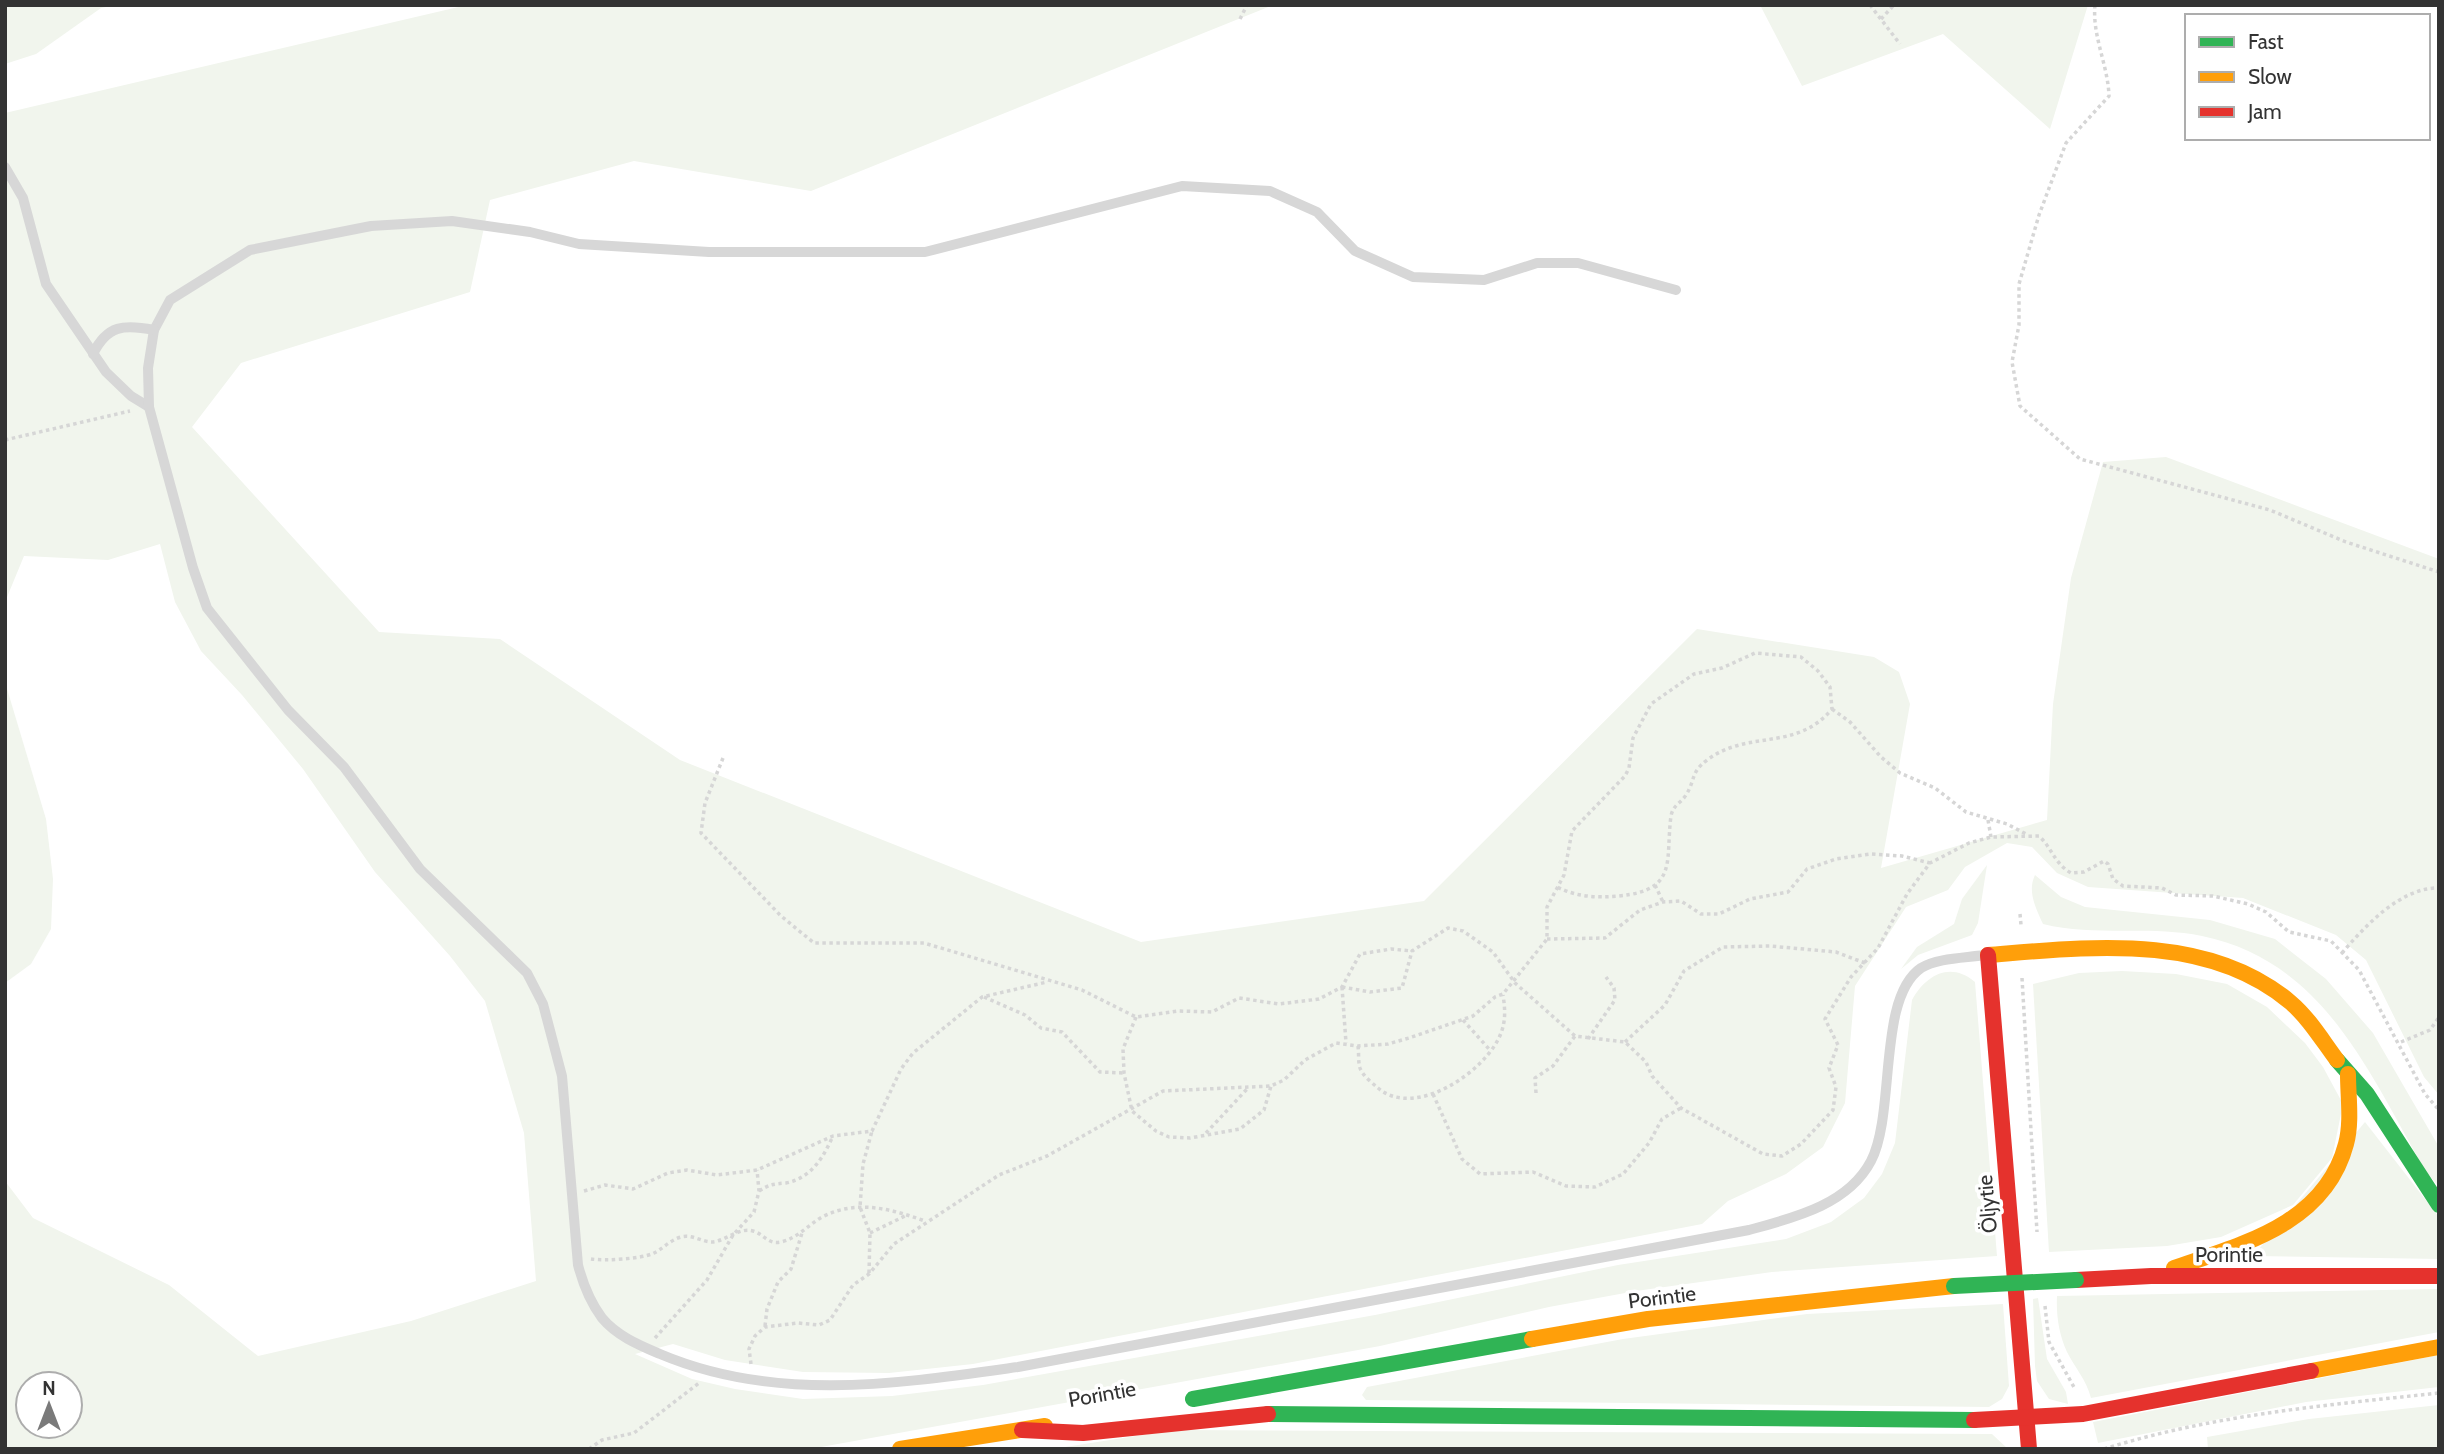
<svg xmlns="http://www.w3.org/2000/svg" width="2444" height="1454" viewBox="0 0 2444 1454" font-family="Cabin,sans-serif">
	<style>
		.green { fill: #f1f5ed; fill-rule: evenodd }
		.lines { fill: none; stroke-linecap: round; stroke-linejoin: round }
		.path { stroke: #d6d6d6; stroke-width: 3.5; stroke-dasharray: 3.5 3.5; stroke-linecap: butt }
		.lane { stroke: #d7d7d7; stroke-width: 10 }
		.fast { stroke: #30b455; stroke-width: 16 }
		.slow { stroke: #ff9f0a; stroke-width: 16 }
		.jam { stroke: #e5322d; stroke-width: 16 }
		.fast-bridge { stroke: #30b455; stroke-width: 16 }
		.labels { text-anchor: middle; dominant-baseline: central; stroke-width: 7; stroke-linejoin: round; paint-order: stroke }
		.street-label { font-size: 21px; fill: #333; stroke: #fff }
	</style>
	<rect width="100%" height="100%" fill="#fff"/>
	<g class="green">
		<path d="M5,5h111l-15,3 -65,46 -31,10z"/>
		<path d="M467,5h806l-462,186 -177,-30 -144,39 -20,92 -229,71 -49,64 187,205 121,7 180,121 461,182 283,-41 273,-272 177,28 25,15 11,32 -29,164 166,-48 6,-116 18,-126 32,-116 63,-5 273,102v536l-15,-18 -58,-117 -30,-25 -93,-37 -155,-11 -31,-14 -25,-26 -25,-4 -42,24 -17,23 -42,17 -51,79 -10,117 -22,44 -37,27 -58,27 -26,23 -729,140 -84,9 -86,-1 -78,-12 -52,-16 -38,10 57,25 43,10 68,10 89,-3 91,-11 392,-70 243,-50 168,-26 45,-17 33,-24 18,-24 13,-31 17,-143c14,-25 38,-39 63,-18l22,274 -225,16 -136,19 -87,16 -169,39 -570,103h-805v-268l28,37 136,67 89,71 153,-35 125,-40 -12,-148 -39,-132 -35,-45 -75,-84 -72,-103 -61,-74 -41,-44 -26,-49 -15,-58 -52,16 -84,-4 -19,46v-489zM28,1384h42v42h-42z"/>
		<path d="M1760,5h328l-38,124 -107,-95 -141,52z"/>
		<path d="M5,682l41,137 7,60 -2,50 -20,35 -26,19z"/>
		<path d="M1987,865l-9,58 -6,12 -54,20 -17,14 16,-22 37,-23 8,-25z"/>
		<path d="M2035,875l26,22 24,10 125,13 65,19 51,40 47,54 66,114v40l-14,-17c-56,-97 -101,-209 -223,-234 -52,-11 -107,1 -159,-12 -7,-16 -16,-32 -8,-49z"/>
		<path d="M2122,971l54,3 51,10 40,23 38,36 18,24 20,37 -11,54 -39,47 -72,32 -54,9 -118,6 -16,-268 46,-11z"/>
		<path d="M2365,1122l74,95v42l-186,-3z"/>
		<path d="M2439,1289v43l-348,66c-5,-19 -16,-30 -24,-46 -8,-17 -11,-37 -10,-56z"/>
		<path d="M2038,1298l9,61 19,33 2,12 -19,-5 -12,-18 -2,-15 -2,-67z"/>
		<path d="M2003,1304l6,82 -7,13 -13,8 -623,-7 -4,-5 5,-8 256,-48 184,-25z"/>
		<path d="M2439,1355v32l-133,15 -208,41 -5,-21z"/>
		<path d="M2439,1405v44h-231l-1,-12 102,-18z"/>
		<path d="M1175,1430l817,4 16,15h-956z"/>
	</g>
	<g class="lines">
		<g class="path">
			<path d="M1870,5l30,39"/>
			<path d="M2095,5c-3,31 13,60 14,91l-43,47 -27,72 -20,69v41l-7,37 8,44 60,53 190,51 76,32 93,30"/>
			<path d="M1240,19l7,-14"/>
			<path d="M1881,19l13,-14"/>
			<path d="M5,440l125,-29"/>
			<path d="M1832,709l18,13 31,35 19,16 35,15 31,24 41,12 19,10"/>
			<path d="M723,758l-18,45 -4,30 80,83 33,27h110l158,47 54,27 42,-6 34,1 27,-14 40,6 40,-5 23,-12 18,-33 31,-5 21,2"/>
			<path d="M1988,820l3,17"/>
			<path d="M1655,885l8,17"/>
			<path d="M2020,914l1,11"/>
			<path d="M1547,939l58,-1 35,-28 23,-8 18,-1 20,13h18l31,-15 38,-7 19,-23 29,-10 35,-5 31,2 28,7"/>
			<path d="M2342,953c23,-27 59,-66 97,-65"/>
			<path d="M2022,978l15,254"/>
			<path d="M1342,987l28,5 32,-4 10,-37 36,-23 15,3 30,21 22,31 60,53 50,6 21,20 6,14 29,32 82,46 19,2 19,-12 32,-34 3,-23 -7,-19 9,-23 -13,-26 26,-42 27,-29 29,-54 23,-31 39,-20 22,-6 48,-1c13,12 15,27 32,37l13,-1 20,-11 4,3 5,15 10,7 39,2 14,7 37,1 35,8 18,8 23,20 42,9 28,29 66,124 14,16"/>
			<path d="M1342,987l4,56"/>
			<path d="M984,997l41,18 16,13 21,4 38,40 24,1"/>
			<path d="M1136,1017l-13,32 1,24 8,38 24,20 13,6 21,1 50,-9 24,-19 7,-24"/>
			<path d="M1463,1020l26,29"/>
			<path d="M1588,1039l27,-39 -1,-12 -8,-11"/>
			<path d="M1625,1042l40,-37 19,-34 39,-24 47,-1 66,6 29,11"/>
			<path d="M2401,1042l29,-12 9,-13"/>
			<path d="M1358,1046c1,7 0,16 2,22 3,8 12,15 18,20 37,32 109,-17 123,-55 5,-13 4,-25 2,-38"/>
			<path d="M1536,1093l-1,-15 18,-12 22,-30"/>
			<path d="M1433,1094l29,65 18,15 53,-2 33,14 29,1 28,-13 26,-31 13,-24 19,-11"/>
			<path d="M1206,1133l42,-45"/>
			<path d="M584,1191l21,-6 28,4 35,-16 19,-3 30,5 40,-5 76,-34 39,-5 29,-62 12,-16 69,-56 65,-15"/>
			<path d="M759,1191c11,-7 15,-7 27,-8 25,-5 37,-25 46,-45"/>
			<path d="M870,1233l35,-17"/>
			<path d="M591,1259c13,2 51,0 63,-6 10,-5 16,-13 27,-16 11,-3 21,5 31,5 14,-1 27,-15 41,-11 11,3 15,14 28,11 17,-4 27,-17 41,-25 35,-18 69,-8 103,4"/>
			<path d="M869,1273l1,-40 -10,-26 3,-43 9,-33"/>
			<path d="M2045,1306l4,36 26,47"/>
			<path d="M765,1326l2,-17 11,-27 13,-13 11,-36"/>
			<path d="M655,1338l52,-58 26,-45 21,-23 5,-21 -2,-21"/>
			<path d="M751,1364l-2,-15 6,-13 10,-9 33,-4 21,2 11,-5 23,-35 16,-11 25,-30 105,-69 48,-19 116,-65 108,-5 13,-6 21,-20 31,-17 22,3 30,-2 21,-6 64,-22 22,-19 8,-3 44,-55v-32l17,-32 8,-44 53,-55 4,-8 4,-30 18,-34 43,-30 28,-6 33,-15 46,4 17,14 12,16 2,22c-36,43 -83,20 -125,51 -17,13 -11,19 -21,35 -5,8 -13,10 -15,21 -6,45 8,74 -52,80 -23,2 -42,1 -62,-9"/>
			<path d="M589,1449l13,-9 32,-7 65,-50"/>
			<path d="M2104,1449c108,-34 223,-44 335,-56"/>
		</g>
		<g class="lane">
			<path d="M5,167l18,31 23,86 60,88 25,24 18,11"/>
			<path d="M1676,290l-98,-27h-41l-53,17 -71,-3 -58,-26 -38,-39 -47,-21 -88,-5 -257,66h-216l-130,-8 -49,-12 -78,-11 -81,5 -121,24 -80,50 -16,30 -6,38 1,39 44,161 14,40 81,102 56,57 76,102 107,104 16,31 19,72 16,189c5,19 12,37 24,53 15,18 37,27 58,36 116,49 237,30 358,13l731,-137c44,-12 99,-25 122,-69 25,-48 6,-163 50,-193 16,-10 44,-10 63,-13"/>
			<path d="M93,354c14,-29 31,-30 61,-24"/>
		</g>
		<g class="fast">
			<path d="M2337,1060l30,34 72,111"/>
			<path d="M1193,1399l339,-60"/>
			<path d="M1268,1414l706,6"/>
		</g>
		<g class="slow">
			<path d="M1988,955c100,-8 219,-23 302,47 19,16 32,38 47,58"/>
			<path d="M2174,1268c69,-24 151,-44 172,-124 6,-22 2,-47 2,-70"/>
			<path d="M1532,1339l116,-20 306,-33"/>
			<path d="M2311,1371l128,-24"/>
			<path d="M900,1449l145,-23"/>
		</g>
		<g class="jam">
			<path d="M1988,955l41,494"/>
			<path d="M2076,1280l75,-4h288"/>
			<path d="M1974,1420l109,-6 228,-43"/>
			<path d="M1022,1430l61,3 185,-19"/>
		</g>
		<path class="fast-bridge" d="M1954,1286l122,-6"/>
	</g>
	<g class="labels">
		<g class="street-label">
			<text transform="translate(1987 1204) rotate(-95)">Öljytie</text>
			<text x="2229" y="1254">Porintie</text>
			<text transform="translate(1662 1297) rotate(-7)">Porintie</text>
			<text transform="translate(1102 1394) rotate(-10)">Porintie</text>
		</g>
	</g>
	<rect width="2444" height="1454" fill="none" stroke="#333333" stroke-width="14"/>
	<rect x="2185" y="14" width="245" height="126" fill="#ffffff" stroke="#adadad" stroke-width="2"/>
	<rect x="2199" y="37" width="35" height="10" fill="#30b455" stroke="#adadad" stroke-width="2"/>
	<text x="2248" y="49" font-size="21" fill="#333333">Fast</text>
	<rect x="2199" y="72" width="35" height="10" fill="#ff9f0a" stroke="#adadad" stroke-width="2"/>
	<text x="2248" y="84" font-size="21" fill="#333333">Slow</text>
	<rect x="2199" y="107" width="35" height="10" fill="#e5322d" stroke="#adadad" stroke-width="2"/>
	<text x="2248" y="119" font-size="21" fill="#333333">Jam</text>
	<g transform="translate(49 1405)"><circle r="33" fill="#ffffff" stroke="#adadad" stroke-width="2"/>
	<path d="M0-5L12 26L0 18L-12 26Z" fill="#7a7a7a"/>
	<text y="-10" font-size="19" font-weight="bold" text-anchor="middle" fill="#333333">N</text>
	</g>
</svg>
